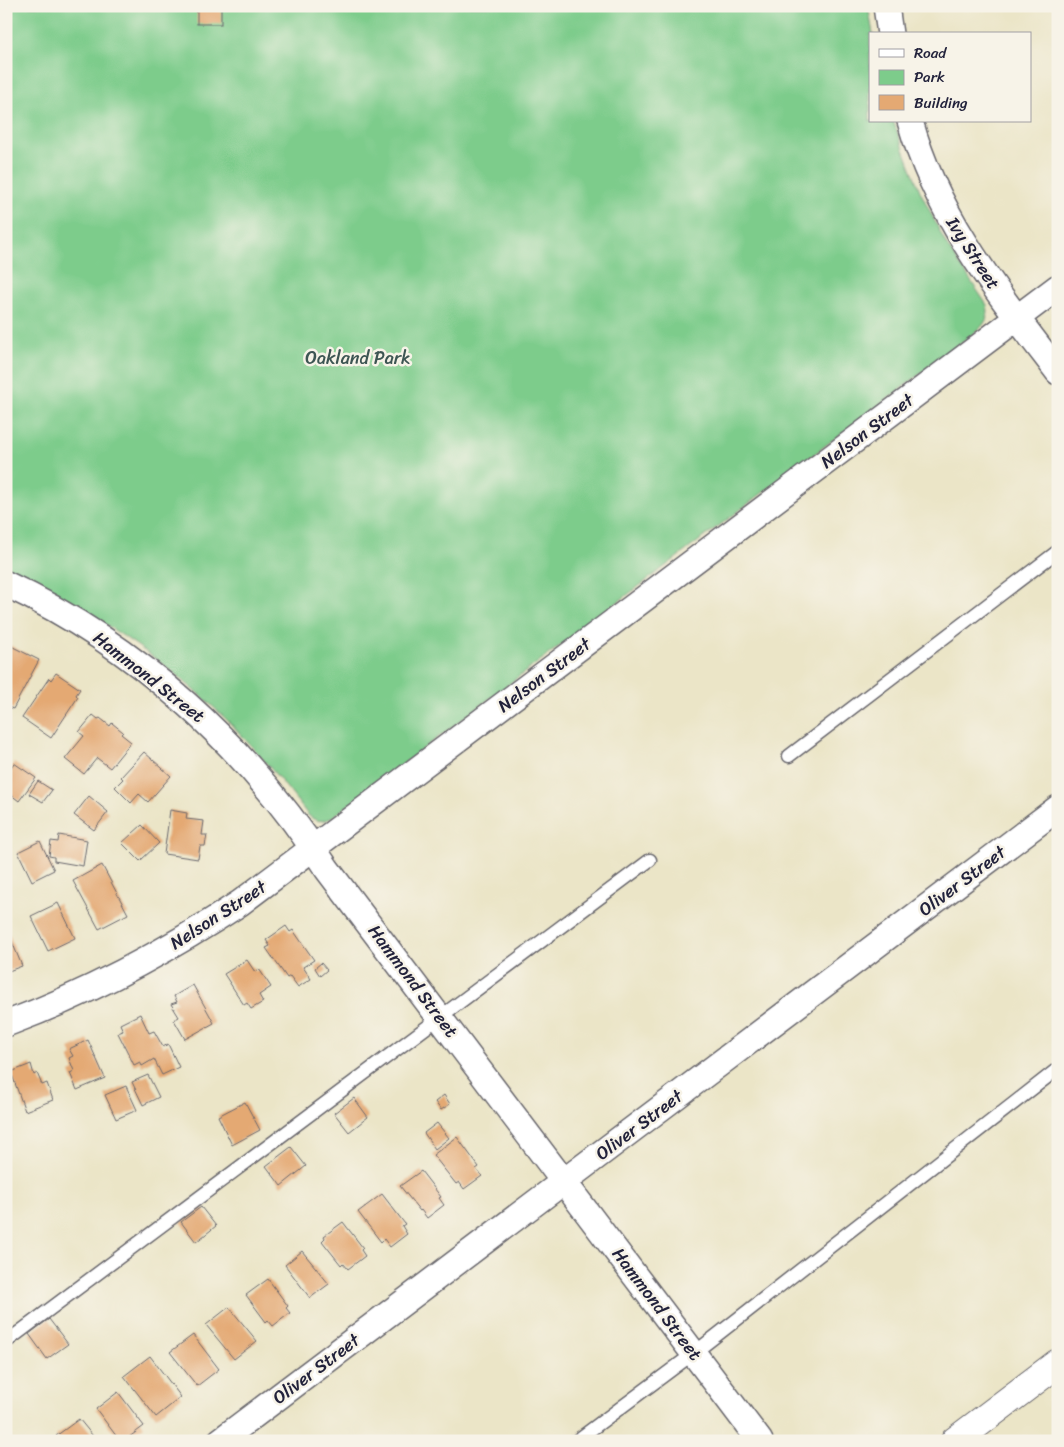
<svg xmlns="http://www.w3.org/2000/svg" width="1064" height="1447" viewBox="0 0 1064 1447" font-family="Sriracha,sans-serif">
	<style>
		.green { fill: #7dcc8b; stroke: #507763 }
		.building { fill: #e4a973 }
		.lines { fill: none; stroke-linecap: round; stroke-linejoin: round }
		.service-casing { stroke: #68666c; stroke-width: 15 }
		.minor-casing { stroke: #68666c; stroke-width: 28 }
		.primary-casing { stroke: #68666c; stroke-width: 30 }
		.service { stroke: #fff; stroke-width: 12 }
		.minor { stroke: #fff; stroke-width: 25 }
		.primary { stroke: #fff; stroke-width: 28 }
		.labels { text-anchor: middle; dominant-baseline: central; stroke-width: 5; stroke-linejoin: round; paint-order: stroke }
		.street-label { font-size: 18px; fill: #22223b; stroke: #f7f3e8 }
		.park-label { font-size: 18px; fill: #3d5553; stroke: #f7f3e8 }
	</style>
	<rect width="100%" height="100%" fill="#f7f3e8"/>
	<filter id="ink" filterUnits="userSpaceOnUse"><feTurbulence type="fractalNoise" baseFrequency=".02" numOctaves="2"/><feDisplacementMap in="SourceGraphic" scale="10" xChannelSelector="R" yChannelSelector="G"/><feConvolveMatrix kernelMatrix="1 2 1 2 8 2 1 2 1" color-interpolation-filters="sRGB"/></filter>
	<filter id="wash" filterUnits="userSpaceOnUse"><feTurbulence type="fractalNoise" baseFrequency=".0096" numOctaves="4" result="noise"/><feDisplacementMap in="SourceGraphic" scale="20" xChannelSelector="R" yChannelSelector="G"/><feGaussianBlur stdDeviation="1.12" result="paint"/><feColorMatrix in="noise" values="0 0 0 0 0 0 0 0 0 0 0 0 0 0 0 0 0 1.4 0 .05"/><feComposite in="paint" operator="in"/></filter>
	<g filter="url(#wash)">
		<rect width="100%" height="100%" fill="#ebe5c7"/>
		<path class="green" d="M6,6h862l5,28h-3v87h23l27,70 26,53 41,61c3,12 -2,19 -11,27l-642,484c-9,6 -17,7 -26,-1 -25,-33 -52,-65 -81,-95 -64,-63 -141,-112 -221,-151z"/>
		<g id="blocks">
			<g class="building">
				<rect x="197" y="6" width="24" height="18"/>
				<path d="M9,645l30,15 -26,49 -7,-3v-55z"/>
				<path d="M56,673l24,16 -4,6 2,2 -27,41 -29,-20 27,-40 2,2z"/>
				<path d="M93,715l5,4 2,-1 10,8 2,-3 11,9 -2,2 10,8 -21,26 -13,-10 -13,16 -19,-15 19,-23 -5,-4z"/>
				<path d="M144,752l27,24 -23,26 -9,-8 -8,9 -16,-16 8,-8 -2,-2z"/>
				<path d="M14,763l22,15 -17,23 -13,-10v-17z"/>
				<path d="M38,781l14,9 -9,12 -14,-8z"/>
				<path d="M89,796l19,16 -14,18 -20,-15z"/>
				<path d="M170,810l17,3 -1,6 18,2 -2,14h5l-2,11h-5l-2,13 -34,-5z"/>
				<path d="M142,825l17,18 -19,18 -18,-18z"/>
				<path d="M59,835l28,5 -4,26 -29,-5v-4l-5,-1 2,-15 7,1z"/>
				<path d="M40,841l14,29 -22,11 -14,-29z"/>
				<path d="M102,865l26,49 -29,15 -26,-48z"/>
				<path d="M58,903l17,35 -27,13 -17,-35z"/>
				<path d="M286,926l4,6 3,-2 21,30 -11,7 8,12 -13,8 -8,-11 -3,2 -21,-30 4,-2 -4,-6z"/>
				<path d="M6,927l16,39 -16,6z"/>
				<path d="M247,960l8,12 4,-3 12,18 -12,8 4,7 -12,7 -4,-6 -3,2 -20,-31z"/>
				<path d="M321,963l6,7 -7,6 -5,-8z"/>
				<path d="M193,985l21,38 -29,16 -11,-19 5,-3 -8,-13 6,-2 -3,-6z"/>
				<path d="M140,1014l9,19 5,-2 9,16 5,-3 11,23 -17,8 -8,-16 -12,7 -2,-4 -6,3 -16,-32 5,-2 -3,-7z"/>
				<path d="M88,1040l17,38 -28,12 -7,-17 4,-2 -5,-13 4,-2 -4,-7z"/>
				<path d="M31,1064l3,11 3,-2 5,12 5,-2 6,17 -28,11 -14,-39z"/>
				<path d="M148,1075l11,22 -16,8 -11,-23z"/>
				<path d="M126,1086l11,24 -21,9 -11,-24z"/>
				<path d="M444,1095l6,9 -9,6 -6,-8z"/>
				<path d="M354,1098l14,19 -19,15 -15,-19z"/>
				<path d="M245,1102l15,28 -28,15 -14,-29z"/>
				<path d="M437,1123l12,15 -14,11 -11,-16z"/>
				<path d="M457,1137l22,30 -3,2 6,7 -18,13 -5,-7 -3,2 -23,-29z"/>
				<path d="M291,1147l15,19 -25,20 -15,-20z"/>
				<path d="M421,1171l20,26 -2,1 5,7 -17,13 -6,-8 -1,1 -20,-25z"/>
				<path d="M382,1194l23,30 -3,2 5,8 -17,13 -6,-8 -3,3 -23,-30z"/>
				<path d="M201,1207l15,19 -20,16 -15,-20z"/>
				<path d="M343,1222l20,26 -2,2 4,6 -17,13 -5,-6 -2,2 -19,-24 3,-3 -1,-2z"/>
				<path d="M302,1251l27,33 -19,14 -25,-33z"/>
				<path d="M268,1279l20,27 -2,2 4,5 -17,13 -5,-6 -2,2 -20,-27z"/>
				<path d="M229,1307l28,34 -23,18 -28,-34z"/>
				<path d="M49,1319l19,25 -21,15 -18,-25z"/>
				<path d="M193,1335l26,34 -22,17 -27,-34z"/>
				<path d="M150,1356l31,41 -25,20 -32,-41z"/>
				<path d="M118,1392l26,34 -20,15h-4l-24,-32z"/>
				<path d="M79,1419l18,22h-37l-4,-5z"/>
			</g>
		</g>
	</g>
	<g filter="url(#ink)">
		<use href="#blocks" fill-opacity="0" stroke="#68666c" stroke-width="1"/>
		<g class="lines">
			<g class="service-casing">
				<g id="service">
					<path d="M789,756l269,-205"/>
					<path d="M6,1342l644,-482"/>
					<path d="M576,1441l118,-88 361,-282"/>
				</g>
			</g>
			<g class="minor-casing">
				<g id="minor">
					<path d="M886,6l4,28"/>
					<path d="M910,121c27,97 88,172 148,251"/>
					<path d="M6,584c132,62 242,163 321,285l433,572"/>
					<path d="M6,1024c83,-31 160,-72 234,-121l818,-616"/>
					<path d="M220,1441l838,-633"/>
				</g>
			</g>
			<g class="primary-casing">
				<path id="primary" d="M955,1441l103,-78"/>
			</g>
			<use href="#service" class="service"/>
			<use href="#minor" class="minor"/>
			<use href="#primary" class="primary"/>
		</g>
	</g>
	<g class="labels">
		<g class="street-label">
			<text transform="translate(973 253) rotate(57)">Ivy Street</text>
			<text transform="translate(867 431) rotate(-37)">Nelson Street</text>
			<text transform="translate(544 675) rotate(-37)">Nelson Street</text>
			<text transform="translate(149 677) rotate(38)">Hammond Street</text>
			<text transform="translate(962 881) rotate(-37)">Oliver Street</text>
			<text transform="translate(218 915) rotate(-33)">Nelson Street</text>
			<text transform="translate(413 981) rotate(53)">Hammond Street</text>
			<text transform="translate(639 1125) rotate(-37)">Oliver Street</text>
			<text transform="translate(657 1304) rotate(53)">Hammond Street</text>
			<text transform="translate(316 1369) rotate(-37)">Oliver Street</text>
		</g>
		<g class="park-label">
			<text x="358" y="358">Oakland Park</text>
		</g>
	</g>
	<rect width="1064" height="1447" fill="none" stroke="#f7f3e8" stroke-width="25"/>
	<rect x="869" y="32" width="162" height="90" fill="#f7f3e8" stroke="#a29fa3"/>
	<rect x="879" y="49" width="25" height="8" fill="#ffffff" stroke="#a29fa3"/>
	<text x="914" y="58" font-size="15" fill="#22223b">Road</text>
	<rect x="879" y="70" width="25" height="15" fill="#7dcc8b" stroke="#a29fa3"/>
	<text x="914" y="82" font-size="15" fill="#22223b">Park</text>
	<rect x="879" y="95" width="25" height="15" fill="#e4a973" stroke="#a29fa3"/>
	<text x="914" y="108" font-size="15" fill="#22223b">Building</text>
</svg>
